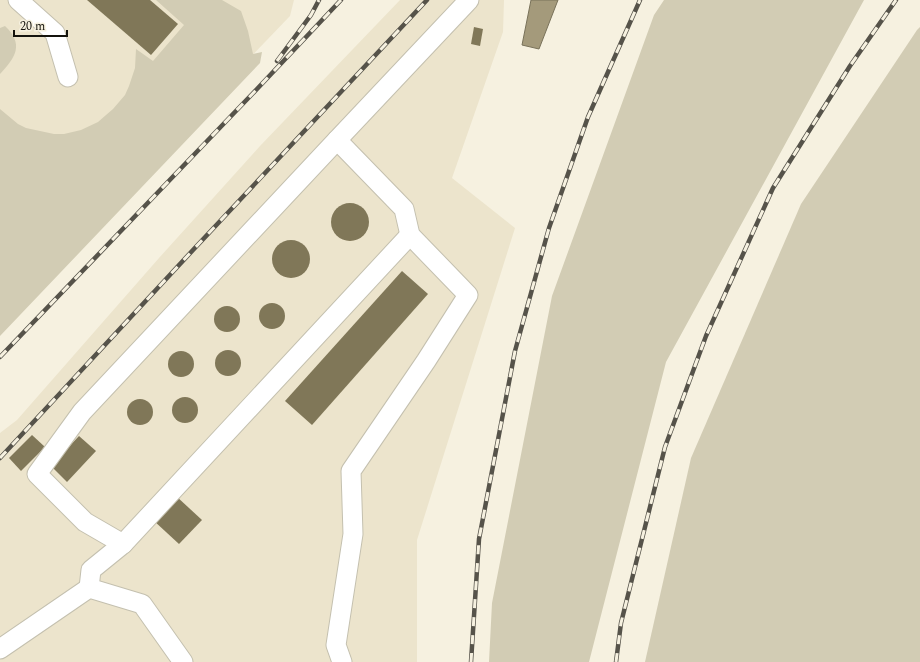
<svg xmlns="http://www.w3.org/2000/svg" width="920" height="662" viewBox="0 0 920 662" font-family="Spectral,serif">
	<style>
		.built { fill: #ece4cc }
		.green { fill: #d2ccb4 }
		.water { fill: #a49a7b; stroke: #79725a }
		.building { fill: #807758 }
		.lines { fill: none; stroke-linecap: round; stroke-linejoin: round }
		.minor-casing { stroke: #c4c0af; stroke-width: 21 }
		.minor { stroke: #fff; stroke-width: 19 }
		.rail-casing { stroke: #56534a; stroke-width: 4.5 }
		.rail { stroke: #f6f1e0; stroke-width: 3; stroke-dasharray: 9; stroke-linecap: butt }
	</style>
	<rect width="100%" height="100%" fill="#f6f1e0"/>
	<g class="built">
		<path d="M0,0h294l-4,16 -290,303z"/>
		<path d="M400,0h104l-1,32 -51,146 63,50 -98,312v122h-417v-229l17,-13 142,-162 101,-112z"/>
	</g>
	<g class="green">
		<path d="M156,0h66l19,11 7,20 5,23 9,-2 -2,11 -260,273v-227l18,15 8,4 28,6h10l17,-4 17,-8 8,-7 7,-6 12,-14 4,-9 6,-18 1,-19 17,12 31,-36z"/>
		<path d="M664,0h200l-198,362 -77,300h-100l3,-59 60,-307 102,-281z"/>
		<path d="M5,26c19,18 11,31 -5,48v-46z"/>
		<path d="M920,27v635h-275l46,-204 110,-254 116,-174z"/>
	</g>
	<path class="water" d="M531,0h27l-19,49 -17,-4z"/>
	<g class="building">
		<path d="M87,0h63l28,24 -27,31z"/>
		<path d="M474,27l9,2 -3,17 -9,-2z"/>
		<circle cx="350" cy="222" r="19"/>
		<circle cx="291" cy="259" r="19"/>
		<path d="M402,271l26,23 -116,131 -27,-24z"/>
		<circle cx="272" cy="316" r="13"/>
		<circle cx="227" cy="319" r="13"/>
		<circle cx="228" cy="363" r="13"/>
		<circle cx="181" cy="364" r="13"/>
		<circle cx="185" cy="410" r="13"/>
		<circle cx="140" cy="412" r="13"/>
		<path d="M32,435l13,12 -24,24 -12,-13z"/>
		<path d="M79,436l17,15 -29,31 -16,-16z"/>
		<path d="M176,496l26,24 -23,24 -26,-24z"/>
	</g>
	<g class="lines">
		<g class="minor-casing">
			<g id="minor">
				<path d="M18,0l37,33 13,44"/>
				<path d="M123,544l-38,-22 -48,-48 45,-62 255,-272"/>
				<path d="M89,588l2,-18 32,-26 287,-309"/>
				<path d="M0,649l89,-61 53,16 41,58"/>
				<path d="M342,662l-6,-17 17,-111 -2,-63 75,-110 42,-66 -58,-60 -6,-26 -67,-69 132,-140"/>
			</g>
		</g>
		<use href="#minor" class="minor"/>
		<g class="rail-casing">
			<g id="rail">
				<path d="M277,61l34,-46 8,-15"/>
				<path d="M0,357l257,-268 84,-89"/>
				<path d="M0,458l193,-208 234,-250"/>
				<path d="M471,662l8,-123 36,-188 34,-123 39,-111 52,-117"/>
				<path d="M616,662l5,-39 44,-176 41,-111 67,-148 77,-122 46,-66"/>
			</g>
		</g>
		<use href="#rail" class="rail"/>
	</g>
	<path d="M14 30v6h53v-6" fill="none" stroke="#14130d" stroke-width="2"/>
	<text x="20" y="30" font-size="12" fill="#14130d" stroke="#f6f1e0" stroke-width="3" paint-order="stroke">20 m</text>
</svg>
